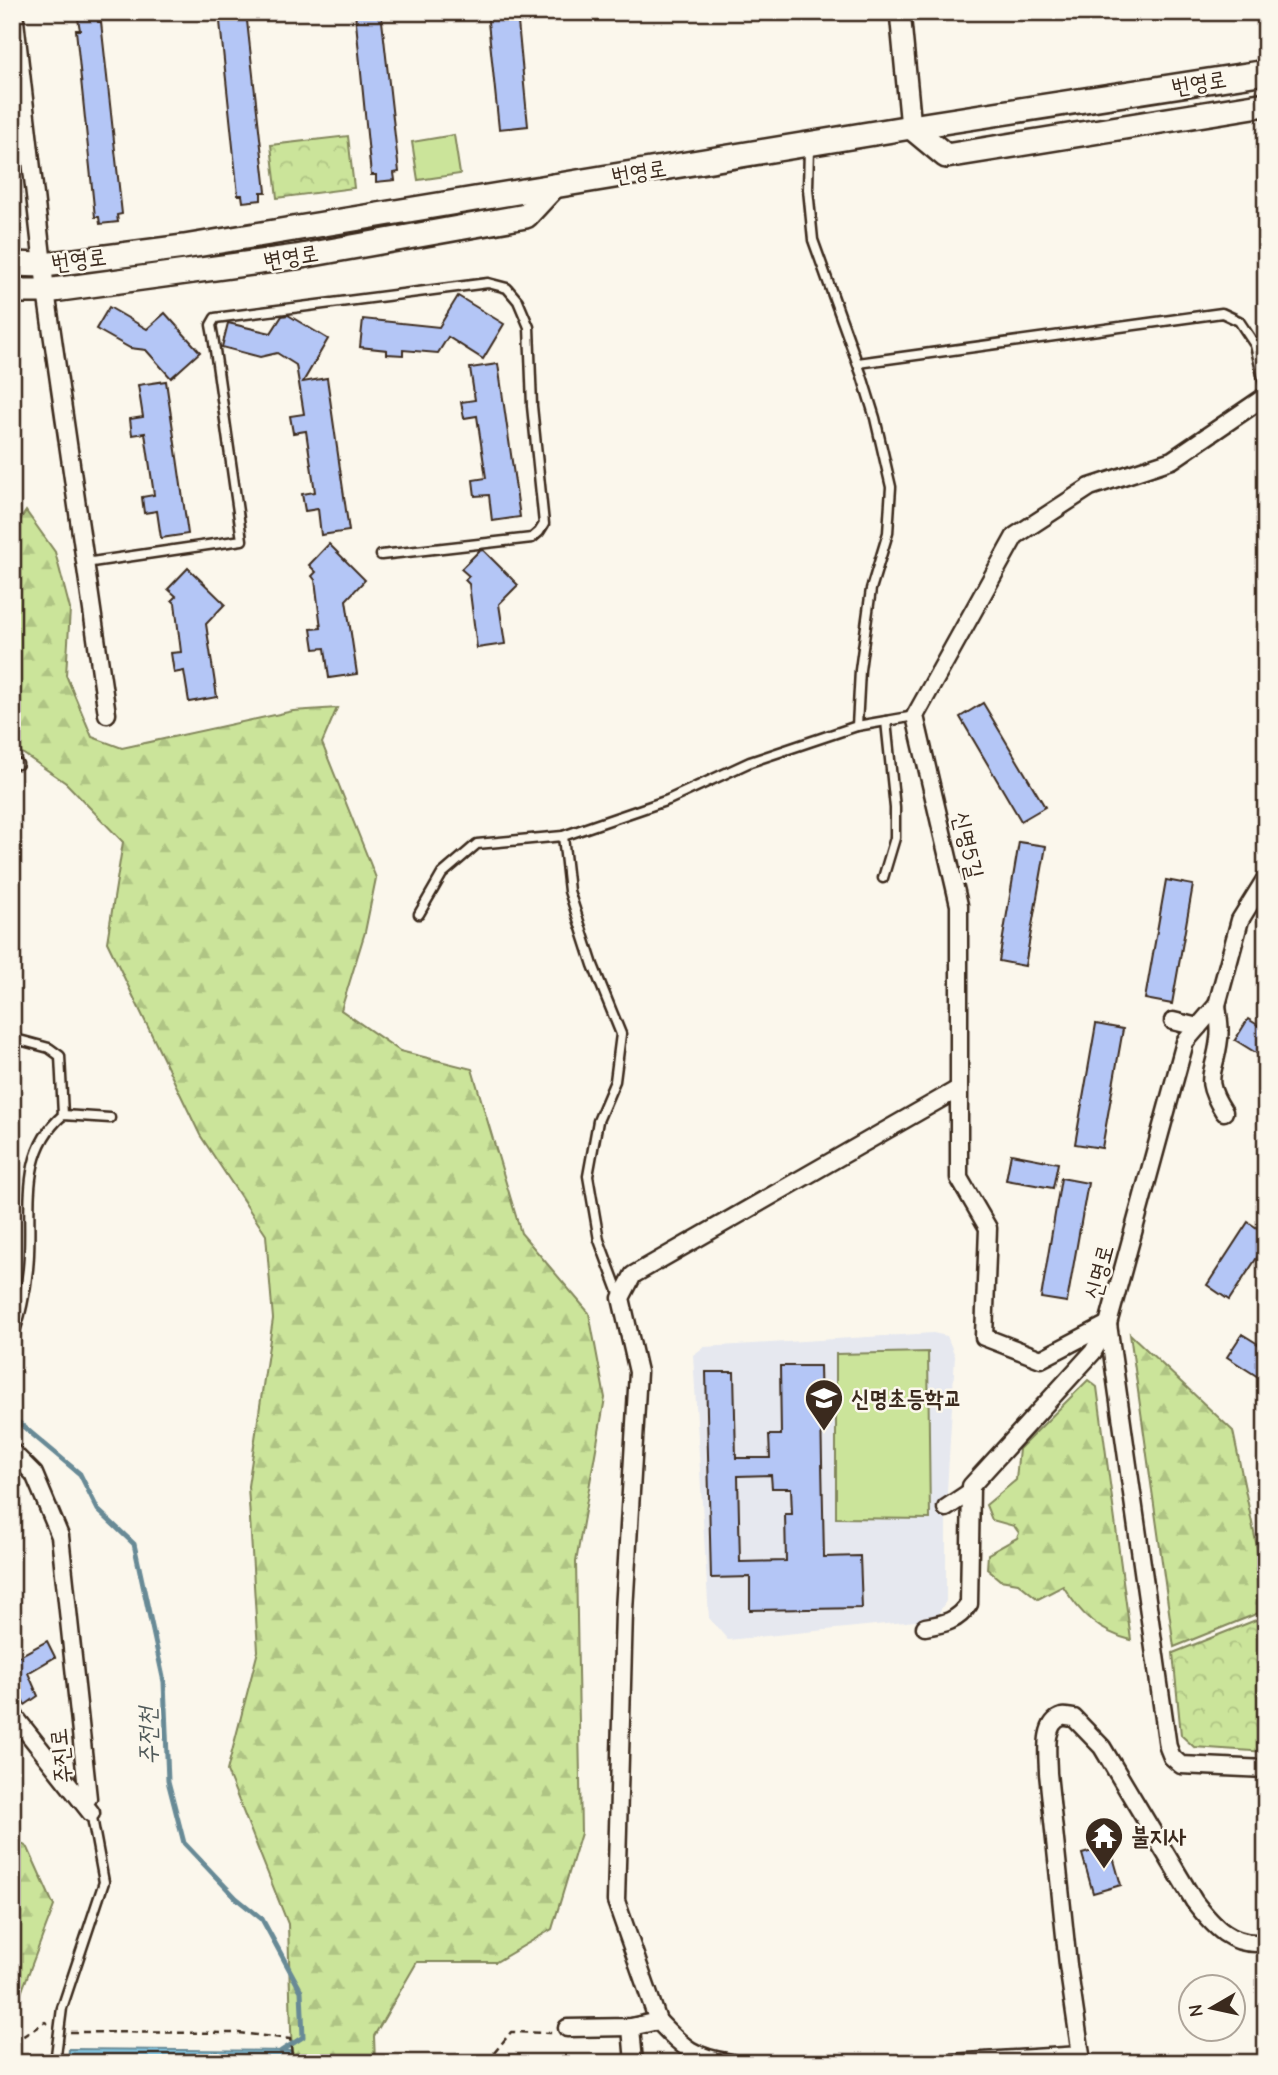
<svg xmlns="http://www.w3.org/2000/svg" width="1278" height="2075" viewBox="0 0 1278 2075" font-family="'Comic Neue','Poor Story',sans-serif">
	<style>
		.built { fill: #e6e8ef }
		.grass { fill: #cbe49a; stroke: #83875c; stroke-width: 2 }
		.forest { fill: url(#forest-firs); stroke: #83875c; stroke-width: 2 }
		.park { fill: url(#park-crowns); stroke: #83875c; stroke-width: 2 }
		.water { fill: #85cae6; stroke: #678a96; stroke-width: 2 }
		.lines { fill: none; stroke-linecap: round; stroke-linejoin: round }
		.stream { stroke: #678a96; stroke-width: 5 }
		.building { fill: #b4c6f6; stroke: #3b2a1e; stroke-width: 2; fill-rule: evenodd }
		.service-casing { stroke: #3b2a1e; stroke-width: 13 }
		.minor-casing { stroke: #3b2a1e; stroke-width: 21 }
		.tertiary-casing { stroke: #3b2a1e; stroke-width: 24 }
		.secondary-casing { stroke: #3b2a1e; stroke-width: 28 }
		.path { stroke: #3b2a1e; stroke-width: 2.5; stroke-dasharray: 7 5; stroke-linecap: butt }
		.service { stroke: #fbf7ec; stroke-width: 8 }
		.minor { stroke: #fbf7ec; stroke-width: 16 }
		.tertiary { stroke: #fbf7ec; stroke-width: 19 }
		.secondary { stroke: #fbf7ec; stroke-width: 23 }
		.labels { text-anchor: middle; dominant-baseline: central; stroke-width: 5; stroke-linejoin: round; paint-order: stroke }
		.street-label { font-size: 23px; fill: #3b2a1e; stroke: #fbf7ec }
		.poi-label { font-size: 23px; font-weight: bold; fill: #3b2a1e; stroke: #fbf7ec; text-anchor: start }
		.water-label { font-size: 24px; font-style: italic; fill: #515a5a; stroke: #fbf7ec }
	</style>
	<defs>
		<pattern id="forest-firs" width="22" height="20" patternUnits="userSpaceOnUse" patternTransform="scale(1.75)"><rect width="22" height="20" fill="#cbe49a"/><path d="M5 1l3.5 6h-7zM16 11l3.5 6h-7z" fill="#afc484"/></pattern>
		<pattern id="park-crowns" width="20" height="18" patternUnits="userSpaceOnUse" patternTransform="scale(1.75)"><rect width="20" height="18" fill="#cbe49a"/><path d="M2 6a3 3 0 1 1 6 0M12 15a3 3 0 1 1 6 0" fill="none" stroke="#afc484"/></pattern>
	</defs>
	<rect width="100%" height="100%" fill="#fbf7ec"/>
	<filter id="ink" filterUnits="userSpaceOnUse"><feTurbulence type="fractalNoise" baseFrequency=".0143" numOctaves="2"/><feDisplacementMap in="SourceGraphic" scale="14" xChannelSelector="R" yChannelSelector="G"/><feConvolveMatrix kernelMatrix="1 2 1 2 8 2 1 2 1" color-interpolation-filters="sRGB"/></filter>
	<g filter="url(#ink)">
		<path class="built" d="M933,1333l14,3 8,20 -9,152v93l-11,18 -207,21 -19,-22 -16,-263 11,-8z"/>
		<g class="grass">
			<path d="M454,135l6,39 -42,6 -6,-38z"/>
			<path d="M928,1352l2,167 -94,-1v-164z"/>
		</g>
		<g class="forest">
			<path d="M26,511l29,41 15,57 -4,66 26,62 30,11 171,-37 44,-3 -15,35 54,135 -11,54 -24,78 59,41 72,18 49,164 68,80 16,85 -29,164 5,271 -29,96 -56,33h-79l-43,74 1,27h-83l-4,-139 -61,-153 31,-120 -10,-165 25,-167 -7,-84 -66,-100 -93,-193 16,-100 -57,-59 -54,-37v-214z"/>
			<path d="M1130,1334l103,97 30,145 3,2v32l-92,37z"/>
			<path d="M1088,1380l9,7 34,253c-32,-8 -51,-26 -68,-54l-25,13 -20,-16 -18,-3 -13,-11 1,-15 29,-16 2,-5 -5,-7 -22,-6 -6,-15 30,-25 3,-31z"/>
			<path d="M12,1837l16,11 26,58 -42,111z"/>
		</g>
		<g class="park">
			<path d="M348,136l6,52 -77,10 -6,-53z"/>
			<path d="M1266,1616v136l-72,-5 -13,-12 -8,-82z"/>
		</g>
		<path class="water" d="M69,2049l222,2v12h-223z"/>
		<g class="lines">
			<path class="stream" d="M12,1417l68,57 18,36 36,34 30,138 4,99 16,62 52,55 26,21 39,72 2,46 -22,14"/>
		</g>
		<g class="building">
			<path d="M219,12h27l20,180h-5v8l-18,2 -1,-7h-4z"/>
			<path d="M355,12h26l18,160 -5,1 1,7 -19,2v-7h-5z"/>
			<path d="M487,12h30l11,114 -29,3z"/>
			<path d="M97,18l1,4h3l21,192 -5,1 1,7 -18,2 -1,-7h-4l-19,-187h4l-2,-11z"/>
			<path d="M458,296l46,28 -21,35 -35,-22 -10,16 -35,-3v5l-16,-1v-4l-27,-3 3,-28 76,8z"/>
			<path d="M109,307l38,22 18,-16 35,39 -29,26 -25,-28 -16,-2 -34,-19z"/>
			<path d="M288,315l40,24 -25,43 24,-4 22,153 -28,4 -3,-26 -13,2 -3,-17 13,-2 -9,-61 -13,2 -3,-17 14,-2 -8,-49 -19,-12 -17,4 -38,-10 6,-24 43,10 11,-17z"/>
			<path d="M498,364l22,153 -28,4 -3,-26 -14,1 -2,-16 13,-2 -9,-62 -13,2 -3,-16 14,-2 -5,-32z"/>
			<path d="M166,381l22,153 -27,4 -4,-27 -13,2 -2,-16 12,-2 -9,-62 -13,2 -2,-16 13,-2 -5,-32z"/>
			<path d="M329,544l36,36 -19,20 11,74 -28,4 -4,-30 -11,1 -3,-20 10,-1 -6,-48 -3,-4 4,-4 -7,-7z"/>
			<path d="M483,550l35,35 -19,19 6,40 -28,4 -8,-64 -4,-4 4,-4 -8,-7 18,-18z"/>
			<path d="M188,568l37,36 -19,20 11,73 -28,5 -5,-31 -10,2 -3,-20 10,-1 -6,-49 -3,-3 4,-4 -8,-7z"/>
			<path d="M983,703l62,104 -24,14 -61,-104z"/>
			<path d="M1019,842l27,4 -21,120 -26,-5z"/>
			<path d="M1166,880l27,5 -21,119 -27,-5z"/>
			<path d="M1248,1019l18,11v29l-31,-19z"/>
			<path d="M1096,1024l27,5 -21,119 -27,-4z"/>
			<path d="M1011,1154l47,9 -5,25 -47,-8z"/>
			<path d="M1061,1178l27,5 -21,119 -26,-4z"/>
			<path d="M1248,1222l18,12v10l-37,56 -22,-15z"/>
			<path d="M1242,1334l24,15v33l-39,-25z"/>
			<path d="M780,1366h40l4,191 36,-1 2,52 -112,2v-33l-39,1 -5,-206h28l2,86h34l-1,-23h12zM771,1475l1,13h19l1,26h-7l1,47 -46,1 -2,-86z"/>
			<path d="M47,1641l8,16 -27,16 10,23 -13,9 -13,-26v-19z"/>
			<path d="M1110,1846l11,39 -28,8 -11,-39z"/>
		</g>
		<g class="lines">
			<g class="service-casing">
				<g id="service">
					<path d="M809,147l-1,42 5,51 49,136 13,42 16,69 -3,46 -17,56 -11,81 -3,56"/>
					<path d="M858,363l364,-50 17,8 16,24 11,46"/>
					<path d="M85,563l157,-23 -29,-204 -2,-11 4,-7 273,-35 19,5 11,13 11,26 3,79 12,118 -5,8 -7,6 -151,17"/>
					<path d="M12,761l6,3"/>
					<path d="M563,836l6,55 24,74 28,69 -6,47 -17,40 -10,55 11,64 21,56"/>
					<path d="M883,878l12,-40v-30l-9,-87"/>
					<path d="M419,914l23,-40 35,-30 86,-8 105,-36 82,-38 107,-36 58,-10"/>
					<path d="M12,1038l37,10 11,8 3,59"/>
					<path d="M12,1339c8,-18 14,-50 16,-70 6,-54 -12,-114 35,-154l47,3"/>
					<path d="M55,2063l7,-55 42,-126 -13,-70"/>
				</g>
			</g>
			<g class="minor-casing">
				<g id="minor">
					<path d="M14,12l32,279 61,423"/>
					<path d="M1217,1005c1,11 4,23 2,34 -4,37 -18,37 5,73"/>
					<path d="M1173,1021l25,6"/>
					<path d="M1108,1324l-67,35 -57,-22 4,-109 -29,-50v-273l-44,-189 100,-180 75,-49 82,-27 94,-64"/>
					<path d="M1108,1324l60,423 4,10 9,8 85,4"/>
					<path d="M12,1452l22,22 26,62 28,262"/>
					<path d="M946,1508l24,-16"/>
					<path d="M925,1627c19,-3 33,-6 44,-23l2,-118 122,-134 15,-28 77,-282 32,-37 23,-85 26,-42"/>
					<path d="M12,1713l79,100"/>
					<path d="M658,2021l-42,-120 8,-290 14,-239 -17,-74 12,-23 325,-186"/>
					<path d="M631,2027l3,36"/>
					<path d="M567,2028l64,-1 27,-6c26,27 34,36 73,42"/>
					<path d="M1081,2055l-13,-90 -20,-192c0,-16 -6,-50 14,-56 4,-1 8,1 12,1l28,29 92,154c19,25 38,47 72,41"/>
					<path d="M951,2063l130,-8 1,8"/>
				</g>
			</g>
			<g class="tertiary-casing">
				<path id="tertiary" d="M900,12l11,115"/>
			</g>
			<g class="secondary-casing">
				<g id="secondary">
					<path d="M911,127l35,29 320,-52"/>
					<path d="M12,264l32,1 140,-18 727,-120 355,-55"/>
					<path d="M12,291h34l250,-34 230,-41 28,-30"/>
				</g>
			</g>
			<g class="path">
				<path d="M70,2032l169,1 51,6 3,24"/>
				<path d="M12,2040l10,-3 23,-15 3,2"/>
				<path d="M461,2063l29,-5 21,-26 42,1"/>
			</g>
			<use href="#service" class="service"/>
			<use href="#minor" class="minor"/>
			<use href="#tertiary" class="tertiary"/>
			<use href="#secondary" class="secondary"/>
		</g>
	</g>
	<defs>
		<g id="school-pin" transform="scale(2.0125)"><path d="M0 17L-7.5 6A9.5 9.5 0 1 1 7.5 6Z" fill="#3b2a1e" stroke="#fbf7ec"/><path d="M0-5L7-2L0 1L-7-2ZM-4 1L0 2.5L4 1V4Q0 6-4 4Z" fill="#fff"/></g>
		<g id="temple-pin" transform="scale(2.0125)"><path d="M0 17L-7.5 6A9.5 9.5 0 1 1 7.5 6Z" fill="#3b2a1e" stroke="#fbf7ec"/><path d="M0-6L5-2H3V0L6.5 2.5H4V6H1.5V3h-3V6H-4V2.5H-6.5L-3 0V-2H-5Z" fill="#fff"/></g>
	</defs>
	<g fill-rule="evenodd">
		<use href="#school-pin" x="824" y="1398"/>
		<use href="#temple-pin" x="1104" y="1836"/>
	</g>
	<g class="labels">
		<g class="street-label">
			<text transform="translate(1199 83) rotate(-9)">번영로</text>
			<text transform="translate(639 172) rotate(-9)">번영로</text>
			<text transform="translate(291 257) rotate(-9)">변영로</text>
			<text transform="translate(79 260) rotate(-7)">번영로</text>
			<text transform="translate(968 845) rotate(77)">신명5길</text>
			<text transform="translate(1099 1272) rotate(-75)">신명로</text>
			<text transform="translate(61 1756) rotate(-96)">주진로</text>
		</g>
		<g class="poi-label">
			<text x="851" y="1398">신명초등학교</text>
			<text x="1131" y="1836">불지사</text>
		</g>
		<g class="water-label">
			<text transform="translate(148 1736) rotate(-92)">주전천</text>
		</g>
	</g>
	<rect width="1278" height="2075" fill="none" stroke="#fbf7ec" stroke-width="42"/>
	<rect x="21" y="21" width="1236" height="2033" fill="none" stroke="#3b2a1e" stroke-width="2.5" filter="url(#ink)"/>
	<g transform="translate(1212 2008) rotate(261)"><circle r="33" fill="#fbf7ec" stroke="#aea59a" stroke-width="2"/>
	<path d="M0-5L12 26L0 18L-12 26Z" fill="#3b2a1e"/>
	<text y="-10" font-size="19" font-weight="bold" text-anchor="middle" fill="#3b2a1e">N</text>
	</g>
</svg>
